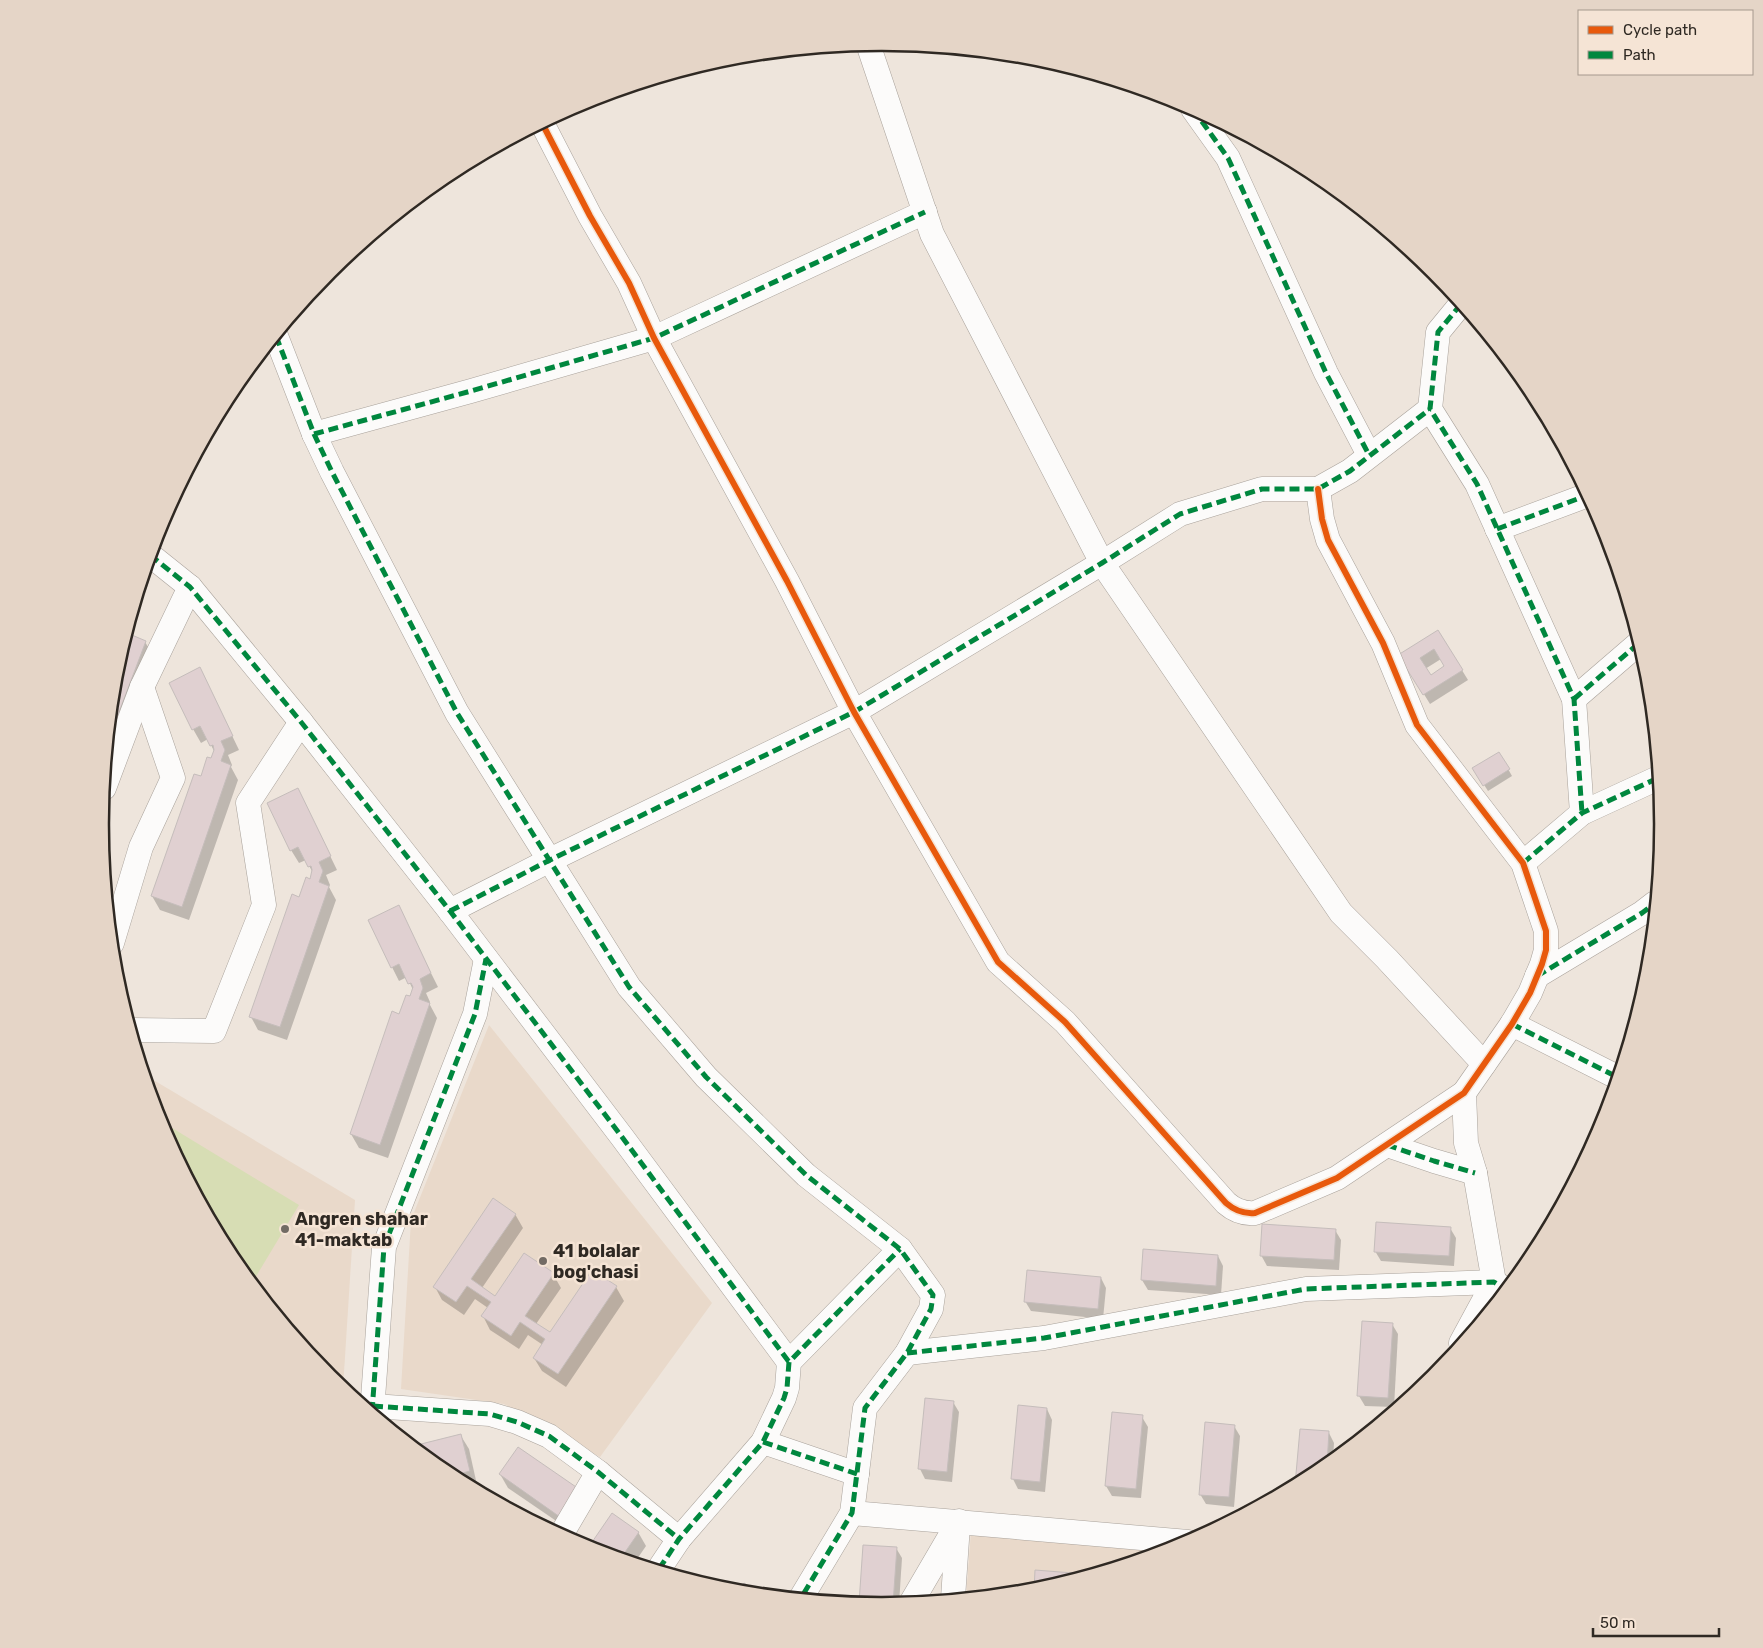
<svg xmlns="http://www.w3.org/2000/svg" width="1763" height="1648" viewBox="0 0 1763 1648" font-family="Rubik,sans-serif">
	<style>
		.built { fill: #e9d9ca }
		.green { fill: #d7ddb4 }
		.shadow { fill: #0003; fill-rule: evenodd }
		.building { fill: #e0d0d1; stroke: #c5bdbb; fill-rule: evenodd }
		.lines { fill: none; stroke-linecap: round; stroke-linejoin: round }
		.minor-casing { stroke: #a9a29b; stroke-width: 25 }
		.minor { stroke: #fcfbfa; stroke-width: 24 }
		.quiet { stroke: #00873e; stroke-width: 5; stroke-dasharray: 10 5; stroke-linecap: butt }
		.cycleway-casing { stroke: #f5e4d5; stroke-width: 9 }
		.cycleway { stroke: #e8590c; stroke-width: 6 }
		.poi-dot { fill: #726b64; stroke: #f5e4d5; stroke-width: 2 }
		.labels { text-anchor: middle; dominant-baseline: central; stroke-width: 5; stroke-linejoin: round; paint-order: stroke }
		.poi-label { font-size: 18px; font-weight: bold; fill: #2f2923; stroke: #f5e4d5; text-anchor: start }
		.rim { fill: none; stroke: #2f2923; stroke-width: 2.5 }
	</style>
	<rect width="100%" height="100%" fill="#eee5dc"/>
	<g class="built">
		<path d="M489,1025l223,278 -112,154 -96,-53 -103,-15 10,-169z"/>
		<path d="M145,1075l210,125 -12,188 -14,-12 -97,-118 -73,-135z"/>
		<path d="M971,1532l203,16 -140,43 -68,6z"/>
	</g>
	<path class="green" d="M159,1120l140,85 -47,78 -20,-25z"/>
	<g class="shadow">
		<path d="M1438,631l30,49 -38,24 -24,-39zM1441,659l5,7 -16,11 -5,-8z"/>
		<path d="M126,634l19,8 8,13 -49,131 11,-115z"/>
		<path d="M200,669l39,81 -11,5 4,10 -1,2 7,13 -49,140 -29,-10 -8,-14 49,-118 14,-25 -7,-14 -7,4 -8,-14z"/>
		<path d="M1499,753l13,23 -24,15 -14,-22z"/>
		<path d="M298,790l39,80 -11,5 4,10 -1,2 7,13 -49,140 -29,-10 -7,-13 49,-119 10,-18 3,-7 -7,-13 -7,3 -8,-13z"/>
		<path d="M398,907l40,80 -12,6 4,9v3l7,13 -49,140 -29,-10 -8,-14 49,-118 11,-18 2,-8 -6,-13 -8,4 -7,-14z"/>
		<path d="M515,1214l8,14 -41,60 14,9 57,-23 8,14 -25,36 14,10 66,-47 8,14 -58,86 -24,-16 -8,-13 9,-13 -15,-10 -9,14 -29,-19 -7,-14 5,-8 -13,-9 -11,16 -22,-15 -7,-13z"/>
		<path d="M1450,1228l6,10 -2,28 -73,-5 -6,-10z"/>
		<path d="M1335,1230l6,10 -2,30 -72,-4 -6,-11z"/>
		<path d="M1218,1256l5,10 -2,29 -73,-5 -6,-10z"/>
		<path d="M1101,1278l5,10 -3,31 -72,-8 -6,-10z"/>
		<path d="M1392,1324l6,10 -4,73 -29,-1 -6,-10z"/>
		<path d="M926,1400l27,2 6,10 -7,70 -27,-3 -5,-10z"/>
		<path d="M1047,1409l5,11 -7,72 -27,-3 -5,-10z"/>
		<path d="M1142,1417l6,10 -7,71 -29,-2 -6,-10z"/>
		<path d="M1234,1426l6,10 -6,71 -28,-3 -6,-10z"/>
		<path d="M1329,1433l5,10 -1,17 -18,14 -19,10z"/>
		<path d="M461,1436l8,13 8,36 -6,1 -24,-12 -33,-27z"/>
		<path d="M519,1448l49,81 -60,-41 -8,-14z"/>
		<path d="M638,1532l8,14 -11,16 -46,-14z"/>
		<path d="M864,1546l32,2 6,10 -3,46 -18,1 -21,-2z"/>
	</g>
	<g class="building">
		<path d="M1438,630l25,40 -40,25 -25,-40zM1434,649l10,17 -13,9 -11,-17z"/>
		<path d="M127,633l19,8 -38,100 7,-70z"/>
		<path d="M200,667l33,69 -12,5 4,9 -4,11 10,4 -49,142 -31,-11 43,-122 7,2 6,-19 4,1 3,-8 -1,-5 -3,1 -10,-20 -8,4 -23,-47z"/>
		<path d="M1499,752l11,17 -27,17 -11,-18z"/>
		<path d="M298,788l33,68 -12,6 4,9 -4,11 10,4 -49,141 -31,-10 43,-123 7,3 7,-20 4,2 2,-9 -1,-4 -3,1 -10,-20 -8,4 -23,-48z"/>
		<path d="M399,905l32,68 -11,6 3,9 -4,11 11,4 -50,142 -30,-11 42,-123 7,3 7,-19 4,1 3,-9 -2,-4 -3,1 -9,-20 -8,4 -23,-48z"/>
		<path d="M493,1198l23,16 -45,65 24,17 29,-43 30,20 -29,43 25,16 42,-62 25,16 -59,88 -25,-16 12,-19 -25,-17 -9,14 -30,-20 10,-14 -24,-16 -11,16 -23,-15z"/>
		<path d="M1376,1222l75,5 -2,29 -75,-4z"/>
		<path d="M1262,1224l74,5 -2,31 -74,-4z"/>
		<path d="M1143,1249l75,6 -2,31 -75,-6z"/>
		<path d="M1027,1270l74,7 -3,32 -74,-7z"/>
		<path d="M1362,1321l31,2 -5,75 -31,-2z"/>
		<path d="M925,1398l29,3 -7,71 -29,-3z"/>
		<path d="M1018,1405l29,3 -7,74 -29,-3z"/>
		<path d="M1112,1412l31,3 -7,74 -31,-3z"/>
		<path d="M1205,1422l30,3 -6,72 -30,-2z"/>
		<path d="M1300,1429l29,2 -2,34 -12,9 -20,11z"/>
		<path d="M461,1434l9,37 -19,5 -38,-30z"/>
		<path d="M518,1447l61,42 -19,28 -61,-43z"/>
		<path d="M612,1513l27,19 -18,26 -33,-10z"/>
		<path d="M863,1545l34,2 -4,57 -12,1 -22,-2z"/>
		<path d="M1035,1570l38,3 -1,6 -38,11z"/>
		<path d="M744,1583l15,10 -21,-2z"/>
	</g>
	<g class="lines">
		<g class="minor-casing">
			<g id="minor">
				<path d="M868,44l64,190 170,329 239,350 46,46 97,105"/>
				<path d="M1193,109l35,49 98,215 43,82"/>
				<path d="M542,123l48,93 39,67 25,55 133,243 67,131 144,250 67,60 161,181c8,7 18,11 29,10l82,-35 127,-85 48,-69 18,-31 12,-29 4,-14v-19l-23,-68 -106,-138 -34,-82 -55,-103 -6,-21 -4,-30"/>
				<path d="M1461,304l-23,28 -8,77 47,75 97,215 8,114"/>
				<path d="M276,336l38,98 18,38 125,241 172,274 77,90 100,98 94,74 33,46 -2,14 -24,44 -42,55 -13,105 -51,85"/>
				<path d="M314,434l157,-43 183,-53 271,-126"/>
				<path d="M1497,529l91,-34"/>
				<path d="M150,555l40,32 111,135 149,189 172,226 167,225"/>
				<path d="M1574,699l65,-56"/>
				<path d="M104,788l38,-101 48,-100"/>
				<path d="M1523,863l59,-50 76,-35"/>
				<path d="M450,911l100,-51 304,-148 248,-149 78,-49 82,-25h56l32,-18 80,-62"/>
				<path d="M112,943l29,-96 32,-69 -31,-91"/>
				<path d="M1537,976l105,-63 13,-10"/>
				<path d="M1512,1024l105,53"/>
				<path d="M131,1030l83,1 50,-126 -16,-102 53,-81"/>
				<path d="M1387,1145l47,16 41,12"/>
				<path d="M1461,1343l33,-61 -19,-109 -9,-30 -2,-50"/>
				<path d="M907,1353l137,-15 262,-49 188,-7 12,8"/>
				<path d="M373,1406l117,8 27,8 32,14 49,36 81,67"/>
				<path d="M372,1412l12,-165 91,-233 11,-55"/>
				<path d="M763,1442l94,32"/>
				<path d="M852,1513l336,29"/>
				<path d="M561,1535l37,-63"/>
				<path d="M659,1569l20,-30 84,-97 21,-44 3,-10 2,-26 111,-113"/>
				<path d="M953,1598l5,-73"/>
				<path d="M911,1603l48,-82"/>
			</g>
		</g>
		<use href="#minor" class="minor"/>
		<g class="quiet">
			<path d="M1193,109l35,49 98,215 43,82"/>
			<path d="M1461,304l-23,28 -8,77 47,75 97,215 8,114"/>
			<path d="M276,336l38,98 18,38 125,241 172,274 77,90 100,98 94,74 33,46 -2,14 -24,44 -42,55 -13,105 -51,85"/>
			<path d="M314,434l157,-43 183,-53 271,-126"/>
			<path d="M1497,529l91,-34"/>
			<path d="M150,555l40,32 111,135 149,189 172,226 167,225"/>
			<path d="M1574,699l65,-56"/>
			<path d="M1523,863l59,-50 76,-35"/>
			<path d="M450,911l100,-51 304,-148 248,-149 78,-49 82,-25h56l32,-18 80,-62"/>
			<path d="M1537,976l105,-63 13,-10"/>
			<path d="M1512,1024l105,53"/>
			<path d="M1387,1145l47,16 41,12"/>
			<path d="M907,1353l137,-15 262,-49 188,-7 12,8"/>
			<path d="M373,1406l117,8 27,8 32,14 49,36 81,67"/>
			<path d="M372,1412l12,-165 91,-233 11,-55"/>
			<path d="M763,1442l94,32"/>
			<path d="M659,1569l20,-30 84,-97 21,-44 3,-10 2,-26 111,-113"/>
		</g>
		<g class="cycleway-casing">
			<path id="cycleway" d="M542,123l48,93 39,67 25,55 133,243 67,131 144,250 67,60 161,181c8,7 18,11 29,10l82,-35 127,-85 48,-69 18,-31 12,-29 4,-14v-19l-23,-68 -106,-138 -34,-82 -55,-103 -6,-21 -4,-30"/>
		</g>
		<use href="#cycleway" class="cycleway"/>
	</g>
	<g class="poi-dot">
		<circle cx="285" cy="1229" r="5"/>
		<circle cx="543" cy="1261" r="5"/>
	</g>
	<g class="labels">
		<g class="poi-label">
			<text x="295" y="1219">Angren shahar<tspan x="295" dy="21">41-maktab</tspan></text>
			<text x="553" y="1251">41 bolalar<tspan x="553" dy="21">bog'chasi</tspan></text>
		</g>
	</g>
	<path d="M0 0H1763V1648H0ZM881 51H882A772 772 0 0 1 1654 823V825A772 772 0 0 1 882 1597H881A772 772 0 0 1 109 825V823A772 772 0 0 1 881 51Z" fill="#e5d5c7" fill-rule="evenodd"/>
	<path class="rim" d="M881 51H882A772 772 0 0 1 1654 823V825A772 772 0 0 1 882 1597H881A772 772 0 0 1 109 825V823A772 772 0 0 1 881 51Z"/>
	<rect x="1578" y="10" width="175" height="65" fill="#f5e4d5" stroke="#a6998e"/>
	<rect x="1588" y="26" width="25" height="8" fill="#e8590c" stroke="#a6998e"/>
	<text x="1623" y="35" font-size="15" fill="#2f2923">Cycle path</text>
	<rect x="1588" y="51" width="25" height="8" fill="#00873e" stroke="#a6998e"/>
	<text x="1623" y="60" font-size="15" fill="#2f2923">Path</text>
	<path d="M1593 1628v8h126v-8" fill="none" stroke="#2f2923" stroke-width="2.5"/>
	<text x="1600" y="1628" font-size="15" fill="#2f2923" stroke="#f5e4d5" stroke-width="4" paint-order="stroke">50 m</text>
</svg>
